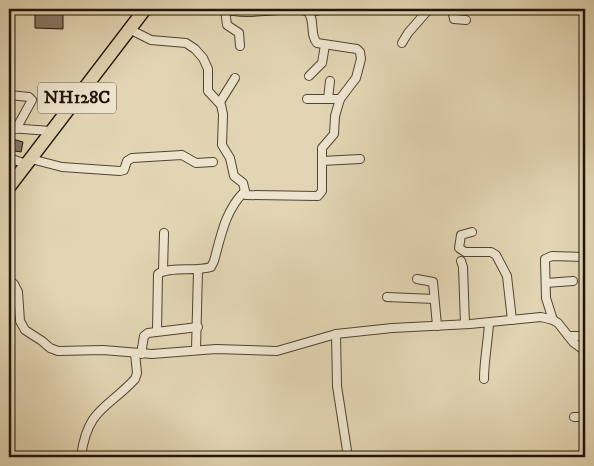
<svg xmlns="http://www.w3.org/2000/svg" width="594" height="466" viewBox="0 0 594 466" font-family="'IM FELL DW Pica',serif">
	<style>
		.building { fill: #857862; stroke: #1f140a }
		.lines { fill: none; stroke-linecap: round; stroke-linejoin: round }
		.minor-casing { stroke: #504434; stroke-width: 10 }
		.trunk-casing { stroke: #1f140a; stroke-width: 15 }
		.minor { stroke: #ede4ce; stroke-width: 8 }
		.trunk { stroke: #e3d5b3; stroke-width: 12 }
		.labels { text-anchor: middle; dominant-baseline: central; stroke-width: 5; stroke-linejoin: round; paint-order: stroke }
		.shield { fill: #ede4ce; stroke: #5d5245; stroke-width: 1 }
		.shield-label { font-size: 18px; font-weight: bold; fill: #1f140a }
	</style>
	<rect width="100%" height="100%" fill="#e3d5b3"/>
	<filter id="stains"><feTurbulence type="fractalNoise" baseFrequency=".004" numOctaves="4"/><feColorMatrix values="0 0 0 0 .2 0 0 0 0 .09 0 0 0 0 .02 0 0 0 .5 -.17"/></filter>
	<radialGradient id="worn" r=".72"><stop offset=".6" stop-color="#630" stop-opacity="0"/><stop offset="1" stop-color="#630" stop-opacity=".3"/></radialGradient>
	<g class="building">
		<path d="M35,9h28v20l-28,-1z"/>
		<path d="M9,138l14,4 -2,10 -12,-2z"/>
	</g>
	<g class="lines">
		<g class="minor-casing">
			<g id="minor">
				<path d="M225,9l2,16 12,8 1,13"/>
				<path d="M452,9l2,10 12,1"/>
				<path d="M309,12l17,-3"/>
				<path d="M129,29l22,11 35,3 9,6 8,9 5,11v22l13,14 2,9 -1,31 8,13 4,18 9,7 3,12 72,1 4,-5v-43l12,-14 1,-18 5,-17 16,-21 5,-19 -1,-7 -3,-3 -40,-6c-8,-9 -1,-24 -10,-32 -27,-5 -57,6 -83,-2"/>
				<path d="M402,43l6,-10 21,-24"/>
				<path d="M309,76l13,-13 3,-18"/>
				<path d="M9,95l20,2 3,3 -16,29"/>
				<path d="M307,99h33"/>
				<path d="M328,99l2,-18"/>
				<path d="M220,102l15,-24"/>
				<path d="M9,128l42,3"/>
				<path d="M9,158l17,6"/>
				<path d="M31,159l31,8 58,4 4,-1 3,-9 5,-3 50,-3 14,8 17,-1"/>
				<path d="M322,161l38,-2"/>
				<path d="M472,232l-11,3 -2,13 6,4h26l5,3 11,21 5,44"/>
				<path d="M461,261l2,6 2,57"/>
				<path d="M163,271l1,-38"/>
				<path d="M417,279l16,3 4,44"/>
				<path d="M9,281l5,3 4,8 2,29 5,9 17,11 8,7 8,3 45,-1 49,4 64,-5 61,2 59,-17 56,-6 78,-4 71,-7 12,3 5,3 15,19 12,9"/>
				<path d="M546,283l27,-2"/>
				<path d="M387,297l47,2"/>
				<path d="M553,320l-7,-22 -1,-39 7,-3 33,1"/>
				<path d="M157,331l1,-57c12,-8 38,-2 53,-7l3,-6c7,-25 11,-50 30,-69"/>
				<path d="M336,334l1,52 11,71"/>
				<path d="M569,336h16"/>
				<path d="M196,350l2,-80"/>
				<path d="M141,354l3,-18 4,-3 50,-6"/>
				<path d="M484,379c0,-19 4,-37 5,-56"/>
				<path d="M574,417h11"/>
				<path d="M81,456c7,-48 25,-46 54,-77l2,-6 -2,-20"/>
			</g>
		</g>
		<g class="trunk-casing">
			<path id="trunk" d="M9,187l136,-178"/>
		</g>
		<use href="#minor" class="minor"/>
		<use href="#trunk" class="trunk"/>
	</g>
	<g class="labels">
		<rect class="shield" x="38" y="82.5" width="78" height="31" rx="4"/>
		<g class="shield-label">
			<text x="77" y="98">NH128C</text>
		</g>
	</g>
	<rect width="594" height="466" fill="none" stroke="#e3d5b3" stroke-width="30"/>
	<rect x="10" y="10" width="574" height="446" fill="none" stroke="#1f140a" stroke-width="2.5"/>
	<rect x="15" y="15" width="564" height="436" fill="none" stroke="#1f140a"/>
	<rect width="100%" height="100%" filter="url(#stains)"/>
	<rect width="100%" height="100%" fill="url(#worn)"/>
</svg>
